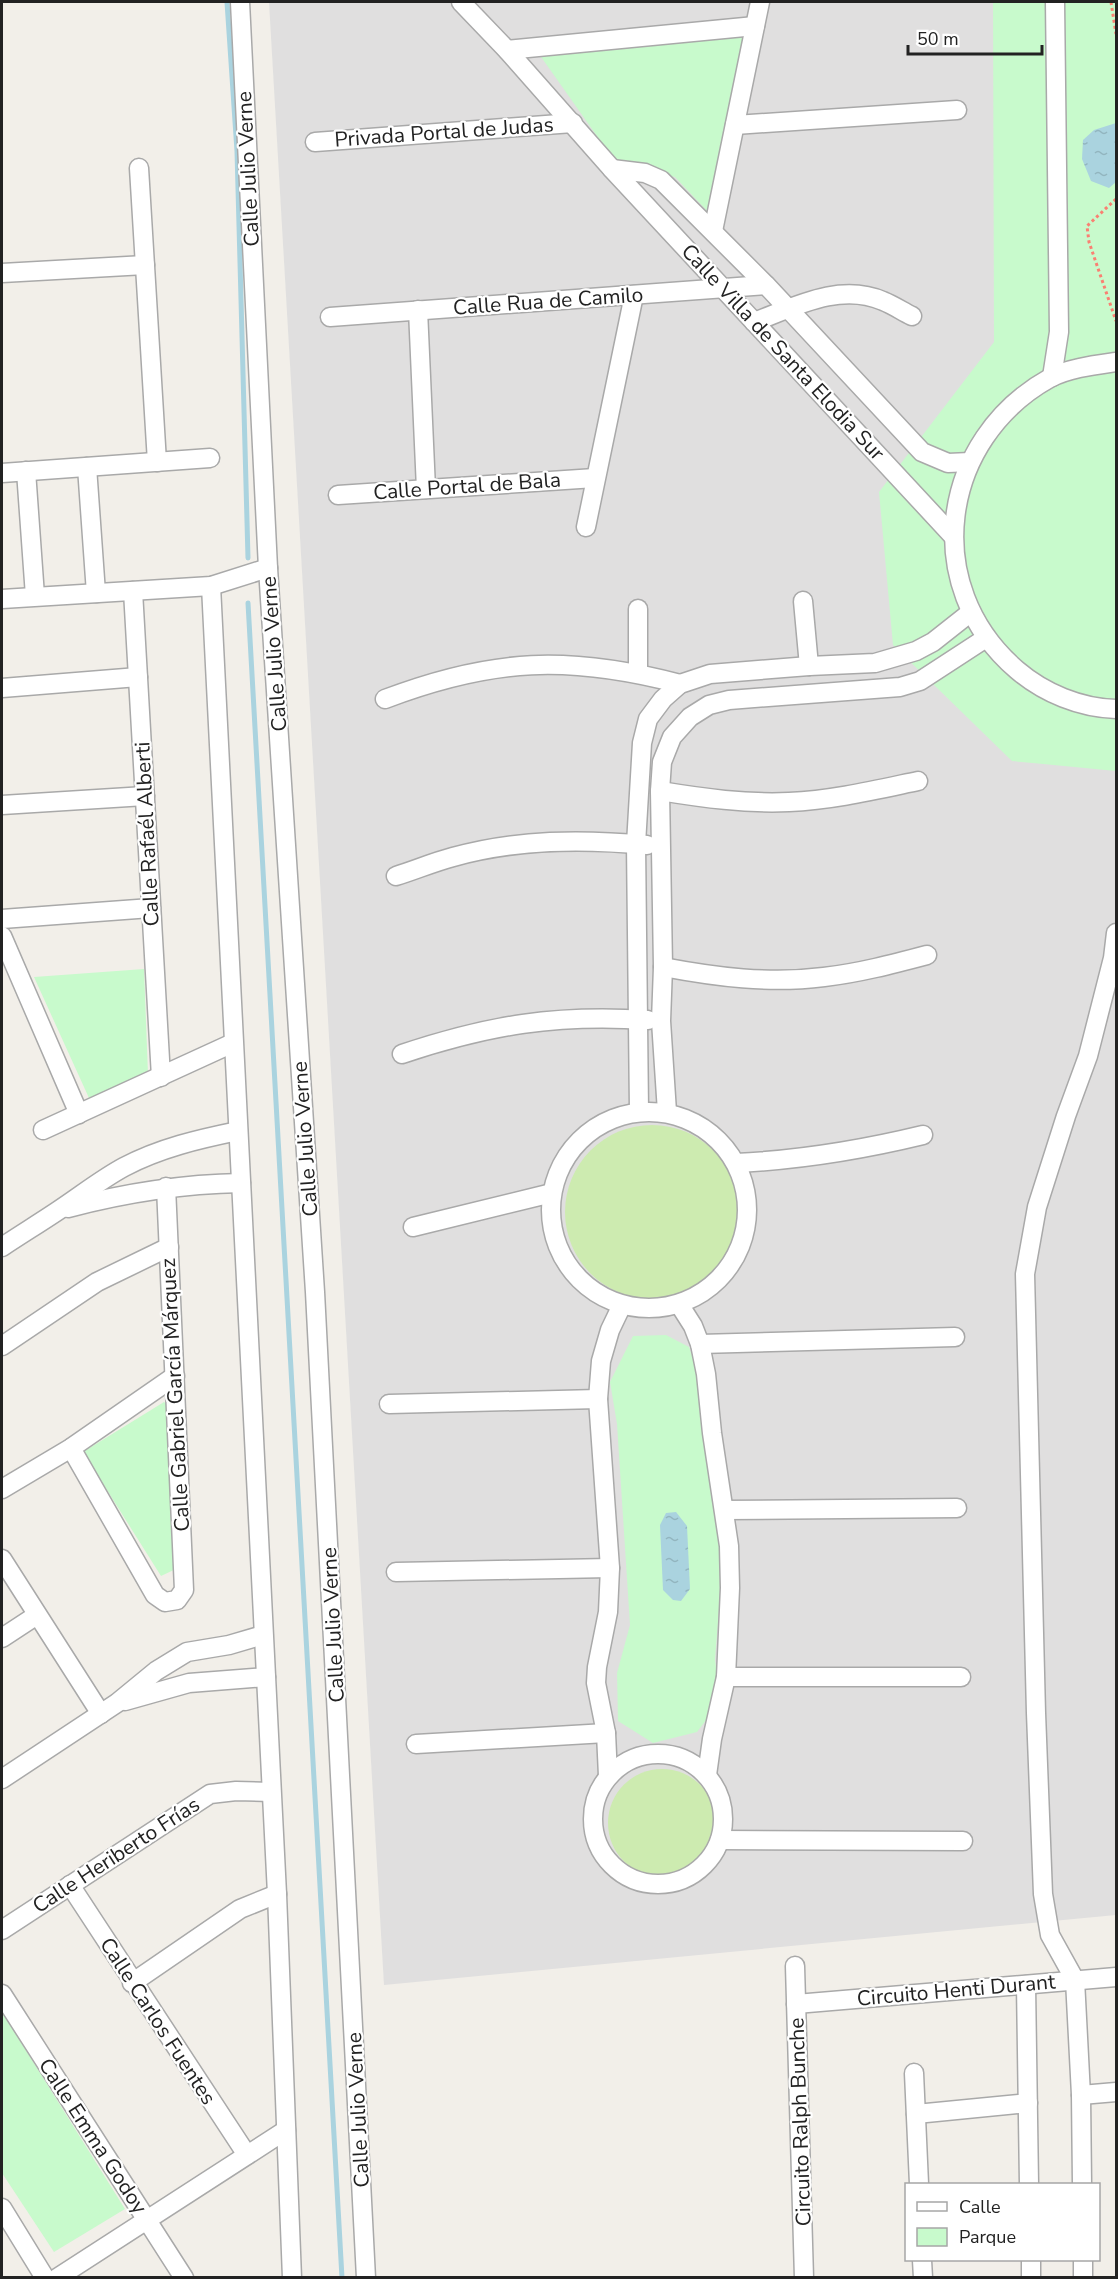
<svg xmlns="http://www.w3.org/2000/svg" width="1118" height="2279" viewBox="0 0 1118 2279" font-family="'Nunito Sans',sans-serif">
	<style>
		.residential { fill: #e0dfdf }
		.grass { fill: #cdebb0 }
		.park { fill: #c8facc }
		.water { fill: url(#water-ripples) }
		.lines { fill: none; stroke-linecap: round; stroke-linejoin: round }
		.stream { stroke: #aad3df; stroke-width: 5 }
		.street-casing { stroke: #a9a9a9; stroke-width: 21 }
		.path { stroke: #fa8072; stroke-width: 3; stroke-dasharray: 3 3; stroke-linecap: butt }
		.street { stroke: #fff; stroke-width: 18 }
		.labels { text-anchor: middle; dominant-baseline: central; stroke-width: 4.5; stroke-linejoin: round; paint-order: stroke }
		.street-label { font-size: 21px; fill: #222; stroke: #fff }
	</style>
	<defs>
		<pattern id="water-ripples" width="26" height="14" patternUnits="userSpaceOnUse" patternTransform="scale(1.5)"><rect width="26" height="14" fill="#aad3df"/><path d="M2 4q2-2 4 0t4 0M15 11q2-2 4 0t4 0" fill="none" stroke="#92b5bf"/></pattern>
	</defs>
	<rect width="100%" height="100%" fill="#f2efe9"/>
	<path class="residential" d="M269,2h847v1913l-732,70z"/>
	<g class="grass">
		<circle cx="652" cy="1212" r="87"/>
		<circle cx="662" cy="1823" r="54"/>
	</g>
	<g class="park">
		<path d="M993,2h123v769l-104,-10 -119,-116 -14,-153 115,-150z"/>
		<path d="M744,35l-36,177 -33,-35 -59,-14 -77,-109z"/>
		<path d="M144,969l4,105 -59,24 -55,-121z"/>
		<path d="M666,1335l23,12 12,36 22,177 -8,99 5,43 -23,30 -44,11 -35,-22 -1,-48 13,-48 -13,-201 -7,-42 23,-46z"/>
		<path d="M164,1402l6,5 8,161 -17,8 -78,-124z"/>
		<path d="M2,2012l123,197 -71,43 -52,-79z"/>
	</g>
	<g class="water">
		<path d="M1116,123v59l-7,6 -18,-7 -9,-22 1,-19 11,-10z"/>
		<path d="M676,1512l11,14 3,63 -9,12 -8,-1 -10,-10 -3,-65 6,-12z"/>
	</g>
	<g class="lines">
		<g class="stream">
			<path d="M227,2l10,149 11,407"/>
			<path d="M248,603l94,1675"/>
		</g>
		<g class="street-casing">
			<g id="street">
				<path d="M240,2l28,566 47,724 51,986"/>
				<path d="M461,2l46,48 105,119 341,367"/>
				<path d="M507,50l248,-24"/>
				<path d="M735,125l222,-15"/>
				<path d="M315,142l258,-19"/>
				<path d="M139,168l18,294"/>
				<path d="M612,169l33,4 16,7 105,105 156,167 26,11 22,-1"/>
				<path d="M713,231l47,-229"/>
				<path d="M2,273l143,-8"/>
				<path d="M418,310l8,179"/>
				<path d="M330,317l436,-32"/>
				<path d="M754,322c40,-15 86,-40 129,-21 10,4 19,10 29,15"/>
				<path d="M1116,362c-21,3 -47,6 -66,16 -110,61 -131,208 -33,292 27,23 63,38 99,39"/>
				<path d="M1052,377l7,-45 -4,-330"/>
				<path d="M87,467l9,126"/>
				<path d="M26,471l9,125"/>
				<path d="M2,473l208,-15"/>
				<path d="M338,495l257,-17"/>
				<path d="M586,527l48,-232"/>
				<path d="M211,586l66,1308 15,384"/>
				<path d="M133,591l28,486"/>
				<path d="M2,599l209,-13 57,-18"/>
				<path d="M803,601l6,65"/>
				<path d="M638,609v64"/>
				<path d="M2,688l136,-11"/>
				<path d="M385,699c108,-41 184,-44 295,-15"/>
				<path d="M660,791c43,7 86,13 129,11 44,-2 86,-12 129,-21"/>
				<path d="M2,805l143,-9"/>
				<path d="M396,876c19,-6 38,-14 57,-19 64,-18 130,-18 194,-12"/>
				<path d="M2,919l149,-11"/>
				<path d="M2,936l77,178"/>
				<path d="M663,967c53,10 106,17 161,10 35,-4 69,-13 103,-22"/>
				<path d="M402,1054c87,-29 154,-40 246,-34"/>
				<path d="M639,1111l-3,-267 6,-101 6,-24 15,-20 17,-15 30,-10 99,-8 66,-3 41,-12 17,-9 38,-30"/>
				<circle cx="649" cy="1210" r="98"/>
				<path d="M667,1112l-6,-91 2,-54 -3,-176 2,-29 10,-25 18,-20 19,-12 20,-5 171,-13 20,-6 66,-43"/>
				<path d="M43,1130l190,-87"/>
				<path d="M736,1163c64,-3 125,-13 187,-28"/>
				<path d="M68,1208c57,-15 113,-24 173,-25"/>
				<path d="M413,1227l139,-34"/>
				<path d="M2,1247c18,-12 36,-23 54,-35 23,-15 44,-32 68,-45 36,-19 75,-28 114,-36"/>
				<path d="M679,1304l14,22 7,18 6,30 6,59 17,113 1,42 -4,89 -14,62 -5,36"/>
				<path d="M700,1344l255,-7"/>
				<path d="M2,1346l95,-64 72,-35"/>
				<path d="M389,1404l209,-5"/>
				<path d="M71,1448l84,147 10,7 12,-2 7,-10 -18,-403"/>
				<path d="M2,1489l69,-41 104,-72"/>
				<path d="M724,1510l233,-2"/>
				<path d="M2,1559l99,155"/>
				<path d="M396,1572l214,-4"/>
				<path d="M2,1638l35,-23"/>
				<path d="M726,1677h235"/>
				<path d="M125,1701l64,-18 77,-6"/>
				<path d="M416,1744l190,-11"/>
				<circle cx="658" cy="1819" r="65"/>
				<path d="M608,1776l-2,-43 -10,-50 1,-16 11,-55 2,-44 -12,-169 3,-38 9,-31 12,-25"/>
				<path d="M2,1779l115,-76 39,-32 31,-19 42,-7 34,-10"/>
				<path d="M720,1840l243,1"/>
				<path d="M70,1885l177,270"/>
				<path d="M2,1930l208,-136 26,-3 35,1"/>
				<path d="M795,1966l9,312"/>
				<path d="M132,1983l108,-74 37,-15"/>
				<path d="M1026,1985l3,199"/>
				<path d="M2,1994l182,284"/>
				<path d="M796,2004l320,-27"/>
				<path d="M914,2073l5,111"/>
				<path d="M1081,2095l35,-3"/>
				<path d="M916,2114l112,-11"/>
				<path d="M1082,2184l-1,-89 -6,-115 -25,-45 -7,-41 -7,-181 -11,-439 12,-67 29,-91 22,-60 25,-98 3,-25"/>
				<path d="M2,2208l43,70"/>
				<path d="M922,2260l1,18"/>
				<path d="M1031,2260v18"/>
				<path d="M1083,2260v18"/>
				<path d="M57,2278l229,-148"/>
			</g>
		</g>
		<g class="path">
			<path d="M1111,2l5,32"/>
			<path d="M1116,199l-29,27 2,16 27,79"/>
		</g>
		<use href="#street" class="street"/>
	</g>
	<g class="labels">
		<g class="street-label">
			<text transform="translate(444 132) rotate(-4)">Privada Portal de Judas</text>
			<text transform="translate(248 169) rotate(-93)">Calle Julio Verne</text>
			<text transform="translate(548 301) rotate(-4)">Calle Rua de Camilo</text>
			<text transform="translate(783 352) rotate(47)">Calle Villa de Santa Elodia Sur</text>
			<text transform="translate(467 486) rotate(-4)">Calle Portal de Bala</text>
			<text transform="translate(274 654) rotate(-94)">Calle Julio Verne</text>
			<text transform="translate(147 834) rotate(-93)">Calle Rafaél Alberti</text>
			<text transform="translate(305 1139) rotate(-94)">Calle Julio Verne</text>
			<text transform="translate(175 1395) rotate(-93)">Calle Gabriel García Márquez</text>
			<text transform="translate(333 1625) rotate(-93)">Calle Julio Verne</text>
			<text transform="translate(116 1855) rotate(-33)">Calle Heriberto Frías</text>
			<text transform="translate(956 1990) rotate(-5)">Circuito Henti Durant</text>
			<text transform="translate(158 2021) rotate(57)">Calle Carlos Fuentes</text>
			<text transform="translate(358 2110) rotate(-93)">Calle Julio Verne</text>
			<text transform="translate(800 2122) rotate(-92)">Circuito Ralph Bunche</text>
			<text transform="translate(93 2136) rotate(57)">Calle Emma Godoy</text>
		</g>
	</g>
	<rect width="1118" height="2279" fill="none" stroke="#222222" stroke-width="6"/>
	<rect x="905" y="2183" width="195" height="78" fill="#ffffff" stroke="#a7a7a7" stroke-width="1.5"/>
	<rect x="917" y="2202" width="30" height="9" fill="#ffffff" stroke="#a7a7a7" stroke-width="1.5"/>
	<text x="959" y="2213" font-size="18" fill="#222222">Calle</text>
	<rect x="917" y="2228" width="30" height="18" fill="#c8facc" stroke="#a7a7a7" stroke-width="1.5"/>
	<text x="959" y="2243" font-size="18" fill="#222222">Parque</text>
	<path d="M908 45v9h134v-9" fill="none" stroke="#222222" stroke-width="3"/>
	<text x="917" y="45" font-size="18" fill="#222222" stroke="#ffffff" stroke-width="4.5" paint-order="stroke">50 m</text>
</svg>
